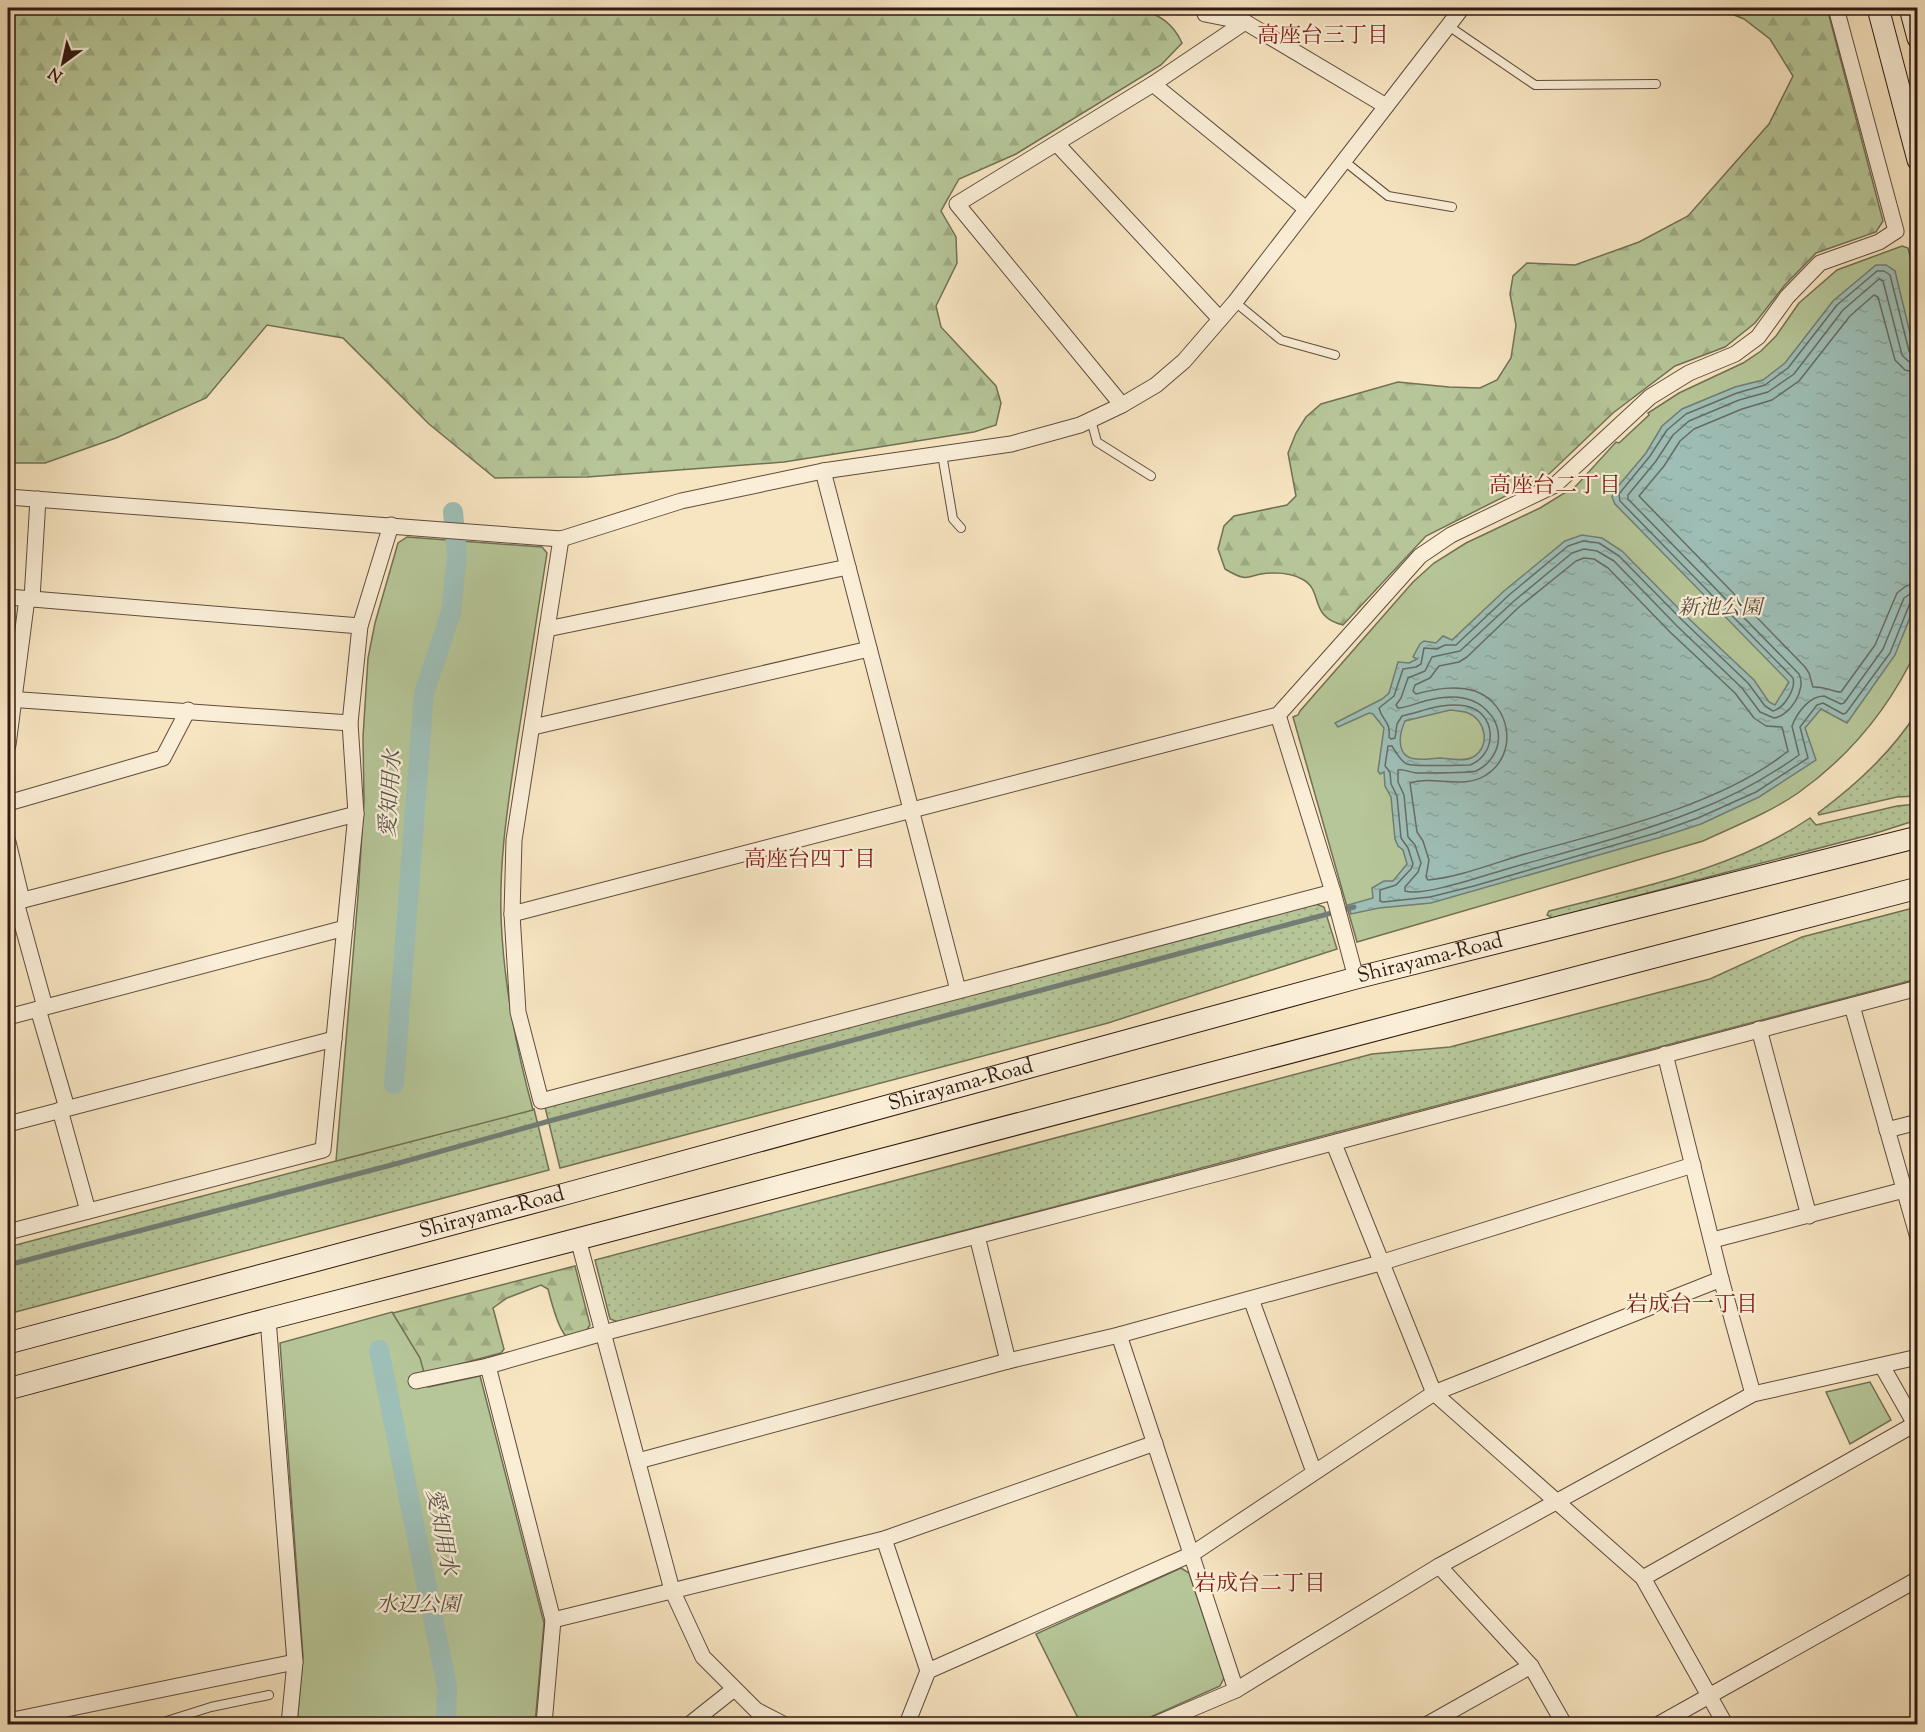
<svg xmlns="http://www.w3.org/2000/svg" width="1925" height="1732" viewBox="0 0 1925 1732" font-family="'Sorts Mill Goudy','Noto Serif JP',serif">
	<style>
		.grass { fill: url(#grass-dots); stroke: #727055; stroke-width: 1.5 }
		.forest { fill: url(#forest-firs); stroke: #727055; stroke-width: 1.5 }
		.park { fill: #b6c698; stroke: #727055; stroke-width: 1.5 }
		.water { fill: url(#water-ripples); stroke: #727d75; stroke-width: 1.5; fill-rule: evenodd }
		.lines { fill: none; stroke-linecap: round; stroke-linejoin: round }
		.shore { stroke: #666c64; stroke-width: 1.5 }
		.stream { stroke: #727d75; stroke-width: 5 }
		.canal { stroke: #9ebfb7; stroke-width: 20 }
		.lane-casing { stroke: #614c3e; stroke-width: 10 }
		.street-casing { stroke: #614c3e; stroke-width: 17 }
		.secondary-casing { stroke: #2f1912; stroke-width: 23 }
		.lane { stroke: #faeed7; stroke-width: 8 }
		.street { stroke: #faeed7; stroke-width: 15 }
		.secondary { stroke: #faeed7; stroke-width: 21 }
		.labels { text-anchor: middle; dominant-baseline: central; stroke-width: 4.5; stroke-linejoin: round; paint-order: stroke }
		.park-label { font-size: 21px; font-style: italic; fill: #584d3a; stroke: #faeed7 }
		.street-label { font-size: 21px; fill: #2f1912; stroke: #faeed7 }
		.neighbourhood-label { font-size: 22px; fill: #7a1f14; stroke: #faeed7 }
		.water-label { font-size: 22px; font-style: italic; fill: #56534c; stroke: #faeed7 }
	</style>
	<defs>
		<pattern id="grass-dots" width="8" height="8" patternUnits="userSpaceOnUse" patternTransform="scale(1.5)"><rect width="8" height="8" fill="#b6c698"/><path d="M2 2h.1M6 6h.1" fill="none" stroke="#9daa82" stroke-width="1.8" stroke-linecap="round"/></pattern>
		<pattern id="forest-firs" width="22" height="20" patternUnits="userSpaceOnUse" patternTransform="scale(1.5)"><rect width="22" height="20" fill="#b6c698"/><path d="M5 1l3.5 6h-7zM16 11l3.5 6h-7z" fill="#9daa82"/></pattern>
		<pattern id="water-ripples" width="26" height="14" patternUnits="userSpaceOnUse" patternTransform="scale(1.5)"><rect width="26" height="14" fill="#9ebfb7"/><path d="M2 4q2-2 4 0t4 0M15 11q2-2 4 0t4 0" fill="none" stroke="#88a49c"/></pattern>
	</defs>
	<rect width="100%" height="100%" fill="#f7e5c1"/>
	<filter id="stains"><feTurbulence type="fractalNoise" baseFrequency=".00333" numOctaves="4"/><feColorMatrix values="0 0 0 0 .2 0 0 0 0 .09 0 0 0 0 .02 0 0 0 .5 -.17"/></filter>
	<radialGradient id="worn" r=".72"><stop offset=".6" stop-color="#630" stop-opacity="0"/><stop offset="1" stop-color="#630" stop-opacity=".3"/></radialGradient>
	<g class="grass">
		<path d="M1917,712v84l-20,1 -78,18 -1,-2c38,-28 74,-61 99,-101z"/>
		<path d="M1917,804v16l-44,14 -321,84 -5,-3 2,-4c88,-23 184,-41 261,-93l6,7 81,-19z"/>
		<path d="M1316,904l8,3 13,42 -229,74 -548,145 -15,-61z"/>
		<path d="M1917,907v72l-1299,343 -8,-3 -15,-59 777,-206 78,-7 260,-68 92,-42z"/>
		<path d="M534,1109l15,61 -541,144v-67z"/>
	</g>
	<g class="forest">
		<path d="M8,8h1134c19,9 31,15 40,35l-21,22 -145,89 -57,25 -18,32 15,26 1,26 -21,43 5,21 55,59 5,17 -5,22 -22,7 -190,30 -197,15 -92,1 -66,-54 -86,-86 -76,-13 -61,73 -90,40 -71,25h-37z"/>
		<path d="M1717,8h110l56,213 -7,11 -60,21 -32,33 -29,37 -30,24 -50,19 -62,47 -64,61 -123,62 -83,89c-35,-8 -19,-35 -41,-46 -13,-7 -27,-7 -41,-5 -6,1 -14,5 -19,3 -5,-1 -12,-5 -17,-8l-7,-20 6,-23 10,-10 53,-11 9,-9 -8,-43 8,-20 10,-16 15,-13 77,-22 51,5 31,1 17,-8 14,-22 5,-33 -6,-31 3,-18 14,-13 48,2 64,-23 49,-26 81,-92 24,-48 -23,-37 -26,-20z"/>
		<path d="M575,1266l15,59 -4,6 -20,5c-8,-8 -15,-35 -18,-47l-7,-4 -34,13 -14,10 11,41 -3,4 -71,19 -8,2 -56,-54z"/>
	</g>
	<g class="park">
		<path d="M1902,246l6,2 10,41 -1,360c-27,58 -67,107 -119,144 -29,20 -63,33 -95,48l-346,101 -64,-225 5,-2 2,-4 113,-129 21,-19 32,-20 74,-35 36,-22 40,-44 3,1 30,-28 -1,-2 31,-20 64,-30 18,-12 15,-15 23,-33 38,-33z"/>
		<path d="M407,537l135,10 5,6c-10,61 -19,123 -29,184 -10,66 -21,132 -16,199 4,59 15,116 31,174l-197,51 22,-265 6,-95 -1,-64 5,-79 7,-35 23,-80z"/>
		<path d="M392,1312l28,46 8,29 52,-11 64,247 -9,101h-238l6,-68 -23,-313z"/>
		<path d="M1870,1382l21,38 -41,24 -24,-52z"/>
		<path d="M1181,1568l8,5 35,105 -4,8 -85,38h-54l-45,-90z"/>
	</g>
	<path class="water" d="M1876,265h10l9,6 22,91v238l-22,55 -48,68 -26,-14 -16,19 11,32 -57,37 -58,27 -43,14 -227,65 -52,5 -28,6 -3,-9 25,-7 -1,-10 12,-7h9l14,-17 -4,-14 -5,-4 -3,-7 -4,-42 -6,-11 -1,-14 -4,2 -2,-3 6,-43 -11,-14 -4,-1 -31,14 -3,-4 47,-24 7,-6 9,-31 11,1 8,-4 -4,-2 7,-13 4,-3 12,2 7,-7 9,4 52,-49 61,-50 17,-6 20,3 20,13 64,65 68,64 15,22 6,3 14,-23 -174,-178 -3,-7 2,-6 32,-38 16,-27 20,-17 53,-22 28,-7 22,-17 48,-62zM1450,710c6,1 13,1 18,3 18,7 23,34 5,44 -8,5 -23,2 -32,1 -8,0 -16,2 -23,1 -23,0 -19,-25 -13,-38z"/>
	<g class="lines">
		<g class="shore">
			<path d="M1918,356l-6,-1 -3,-4 -19,-76 -6,-4h-7l-40,34 -49,63 -23,17 -28,8 -51,21 -19,16 -17,26 -31,38 1,7 173,177c3,11 -9,30 -20,33l-8,-5 -17,-23 -66,-63 -63,-64 -20,-13 -16,-2 -15,5 -59,49 -53,50h-11l-8,4 -13,-1 -3,16 -5,3 -13,2 -9,27 -15,12c3,13 12,13 10,29l2,2 4,-1 2,-14 5,-8c22,-5 41,-14 64,-10 30,6 33,47 4,59 -12,0 -54,2 -63,-1 -7,-3 -11,-12 -15,-18h-4l-3,20 5,6 1,12 6,12 4,42 7,10 5,16 -2,5 -15,16 -16,5v11l3,1 47,-5 44,-11 182,-53 42,-15 58,-26 52,-34 -8,-31 17,-22 6,-2 20,11 3,-1 44,-60 20,-50 8,-3"/>
			<path d="M1918,364l-10,-3 -6,-6 -19,-74 -4,-2 -36,31 -49,64 -26,18 -29,8 -50,21 -16,14 -17,26 -28,34v4l171,175c8,15 -9,42 -25,44l-14,-6 -18,-24 -65,-62 -63,-65 -17,-10 -13,-2 -12,4 -58,48 -54,50 -28,6 -7,14 -17,7 -7,20 -5,7 2,3c10,0 20,-6 31,-8 21,-5 45,-5 60,13 7,7 11,19 9,30 -2,12 -11,23 -22,28 -6,2 -52,2 -60,2 -7,-1 -12,-4 -18,-3v12l6,13 4,42 7,8 6,18 -3,9 -13,15v4c18,6 80,-16 102,-22 62,-18 127,-34 188,-58 37,-14 72,-33 104,-56l-7,-29c5,-13 17,-30 32,-30l17,8 3,-1 39,-54 21,-51 6,-4 8,-2"/>
			<path d="M1918,373l-13,-3 -10,-10 -17,-63 -4,-2 -24,21 -51,65 -27,19 -30,9 -48,20 -14,12 -16,25 -25,30 166,171 4,6 4,14c13,-1 19,5 28,5l34,-47 22,-52 9,-7 12,-3"/>
			<path d="M1584,558l10,1 14,9 62,64 65,61 19,25 12,8 16,1 6,24c-66,54 -180,80 -263,103 -31,9 -65,23 -97,26l-2,-3 3,-17 -6,-19 -6,-9 -7,-49c23,-8 54,7 76,-8 33,-21 25,-71 -11,-84 -20,-6 -40,-2 -59,3l-3,-3 2,-6 15,-7 9,-12 20,-4 8,-5 52,-50 57,-46z"/>
		</g>
		<path class="stream" d="M8,1265l391,-102 154,-43 801,-213"/>
		<g class="canal">
			<path d="M394,1084l30,-391 27,-81 6,-56 -4,-44"/>
			<path d="M379,1350l68,337 -1,37"/>
		</g>
		<g class="lane-casing">
			<g id="lane">
				<path d="M1447,25l88,60 121,-1"/>
				<path d="M1343,160l45,36 64,11"/>
				<path d="M1235,302l46,38 54,15"/>
				<path d="M1091,420l6,22 54,34"/>
				<path d="M942,454l11,65 8,9"/>
				<path d="M157,1724l54,-17 58,-12"/>
			</g>
		</g>
		<g class="street-casing">
			<g id="street">
				<path d="M1208,8l-3,6 40,8 141,84"/>
				<path d="M1153,84l152,124"/>
				<path d="M1057,144l163,175"/>
				<path d="M1122,405l-165,-201 196,-120 92,-62"/>
				<path d="M823,471l135,519"/>
				<path d="M8,497l553,42 120,-38 142,-30 188,-27 69,-19 42,-20 34,-20 28,-24 51,-59 227,-294"/>
				<path d="M561,539l-47,301 -2,74 6,98 23,89 792,-209"/>
				<path d="M8,597l352,29"/>
				<path d="M32,599l6,-100"/>
				<path d="M547,629l301,-62"/>
				<path d="M8,699l342,24"/>
				<path d="M1278,715l55,177 23,86"/>
				<path d="M533,727l336,-78"/>
				<path d="M8,745l19,-147"/>
				<path d="M8,803l155,-45 25,-48"/>
				<path d="M8,842l14,58"/>
				<path d="M16,902l29,105"/>
				<path d="M8,904l348,-90"/>
				<path d="M512,914l766,-199 142,-159 31,-21 104,-50 95,-88 39,-24 46,-19 23,-17 29,-40 33,-34 59,-21 17,-11 -60,-223"/>
				<path d="M1852,1006l66,232"/>
				<path d="M38,1009l29,99"/>
				<path d="M8,1017l337,-89"/>
				<path d="M1759,1029l50,187"/>
				<path d="M1665,1054l56,225 32,115"/>
				<path d="M60,1110l28,101"/>
				<path d="M8,1124l326,-85"/>
				<path d="M1887,1130l31,-8"/>
				<path d="M1334,1144l100,249 209,185 82,146"/>
				<path d="M8,1232l315,-82 33,-336 -6,-91 10,-97 31,-101"/>
				<path d="M977,1236l31,125"/>
				<path d="M578,1239l94,351 31,67 53,53 27,14"/>
				<path d="M1713,1240l191,-50"/>
				<path d="M1251,1299l63,173"/>
				<path d="M268,1319l27,343 -6,62"/>
				<path d="M1119,1335l117,355"/>
				<path d="M488,1366l65,254 -9,104"/>
				<path d="M416,1381l72,-15 115,-33c439,-113 877,-228 1315,-345"/>
				<path d="M638,1461l370,-100 111,-26 261,-72 313,-98"/>
				<path d="M884,1539l44,132"/>
				<path d="M1439,1566l92,100 33,58"/>
				<path d="M1643,1578l272,-154 -33,-58"/>
				<path d="M553,1620l331,-81 271,-96"/>
				<path d="M8,1721l287,-59"/>
				<path d="M690,1724l44,-35"/>
				<path d="M907,1724l21,-53 264,-117 242,-161 287,-114"/>
				<path d="M1156,1724l80,-34 203,-124 314,-172 165,-37"/>
				<path d="M1428,1724l103,-58"/>
				<path d="M1659,1724l259,-145"/>
			</g>
		</g>
		<g class="secondary-casing">
			<g id="secondary">
				<path d="M1878,8l40,152"/>
				<path d="M1910,8l8,30"/>
				<path id="s1" d="M8,1343l557,-149 791,-216 562,-141"/>
				<path d="M8,1389l260,-70 310,-80 1340,-351"/>
			</g>
		</g>
		<use href="#lane" class="lane"/>
		<use href="#street" class="street"/>
		<use href="#secondary" class="secondary"/>
	</g>
	<g class="labels">
		<g class="park-label">
			<text x="1720" y="609">新池公園</text>
			<text x="418" y="1606">水辺公園</text>
		</g>
		<g class="street-label">
			<text stroke="none"><textPath href="#s1" startOffset="1473">Shirayama-Road</textPath></text>
			<text stroke="none"><textPath href="#s1" startOffset="987">Shirayama-Road</textPath></text>
			<text stroke="none"><textPath href="#s1" startOffset="501">Shirayama-Road</textPath></text>
		</g>
		<g class="neighbourhood-label">
			<text x="1323" y="37">高座台三丁目</text>
			<text x="1555" y="487">高座台二丁目</text>
			<text x="810" y="861">高座台四丁目</text>
			<text x="1692" y="1306">岩成台一丁目</text>
			<text x="1260" y="1585">岩成台二丁目</text>
		</g>
		<g class="water-label">
			<text transform="translate(392 794) rotate(-86)">愛知用水</text>
			<text transform="translate(440 1532) rotate(79)">愛知用水</text>
		</g>
	</g>
	<rect width="1925" height="1732" fill="none" stroke="#f7e5c1" stroke-width="30"/>
	<rect x="9" y="9" width="1907" height="1714" fill="none" stroke="#2f1912" stroke-width="3"/>
	<rect x="15" y="15" width="1895" height="1702" fill="none" stroke="#2f1912" stroke-width="1.5"/>
	<g transform="translate(63 63) rotate(213)" stroke="#faeed7" stroke-width="4.5" paint-order="stroke">
	<path d="M0-4.5L10 22L0 15L-10 22Z" fill="#2f1912"/>
	<text y="-9" font-size="16" font-weight="bold" text-anchor="middle" fill="#2f1912">N</text>
	</g>
	<rect width="100%" height="100%" filter="url(#stains)"/>
	<rect width="100%" height="100%" fill="url(#worn)"/>
</svg>
